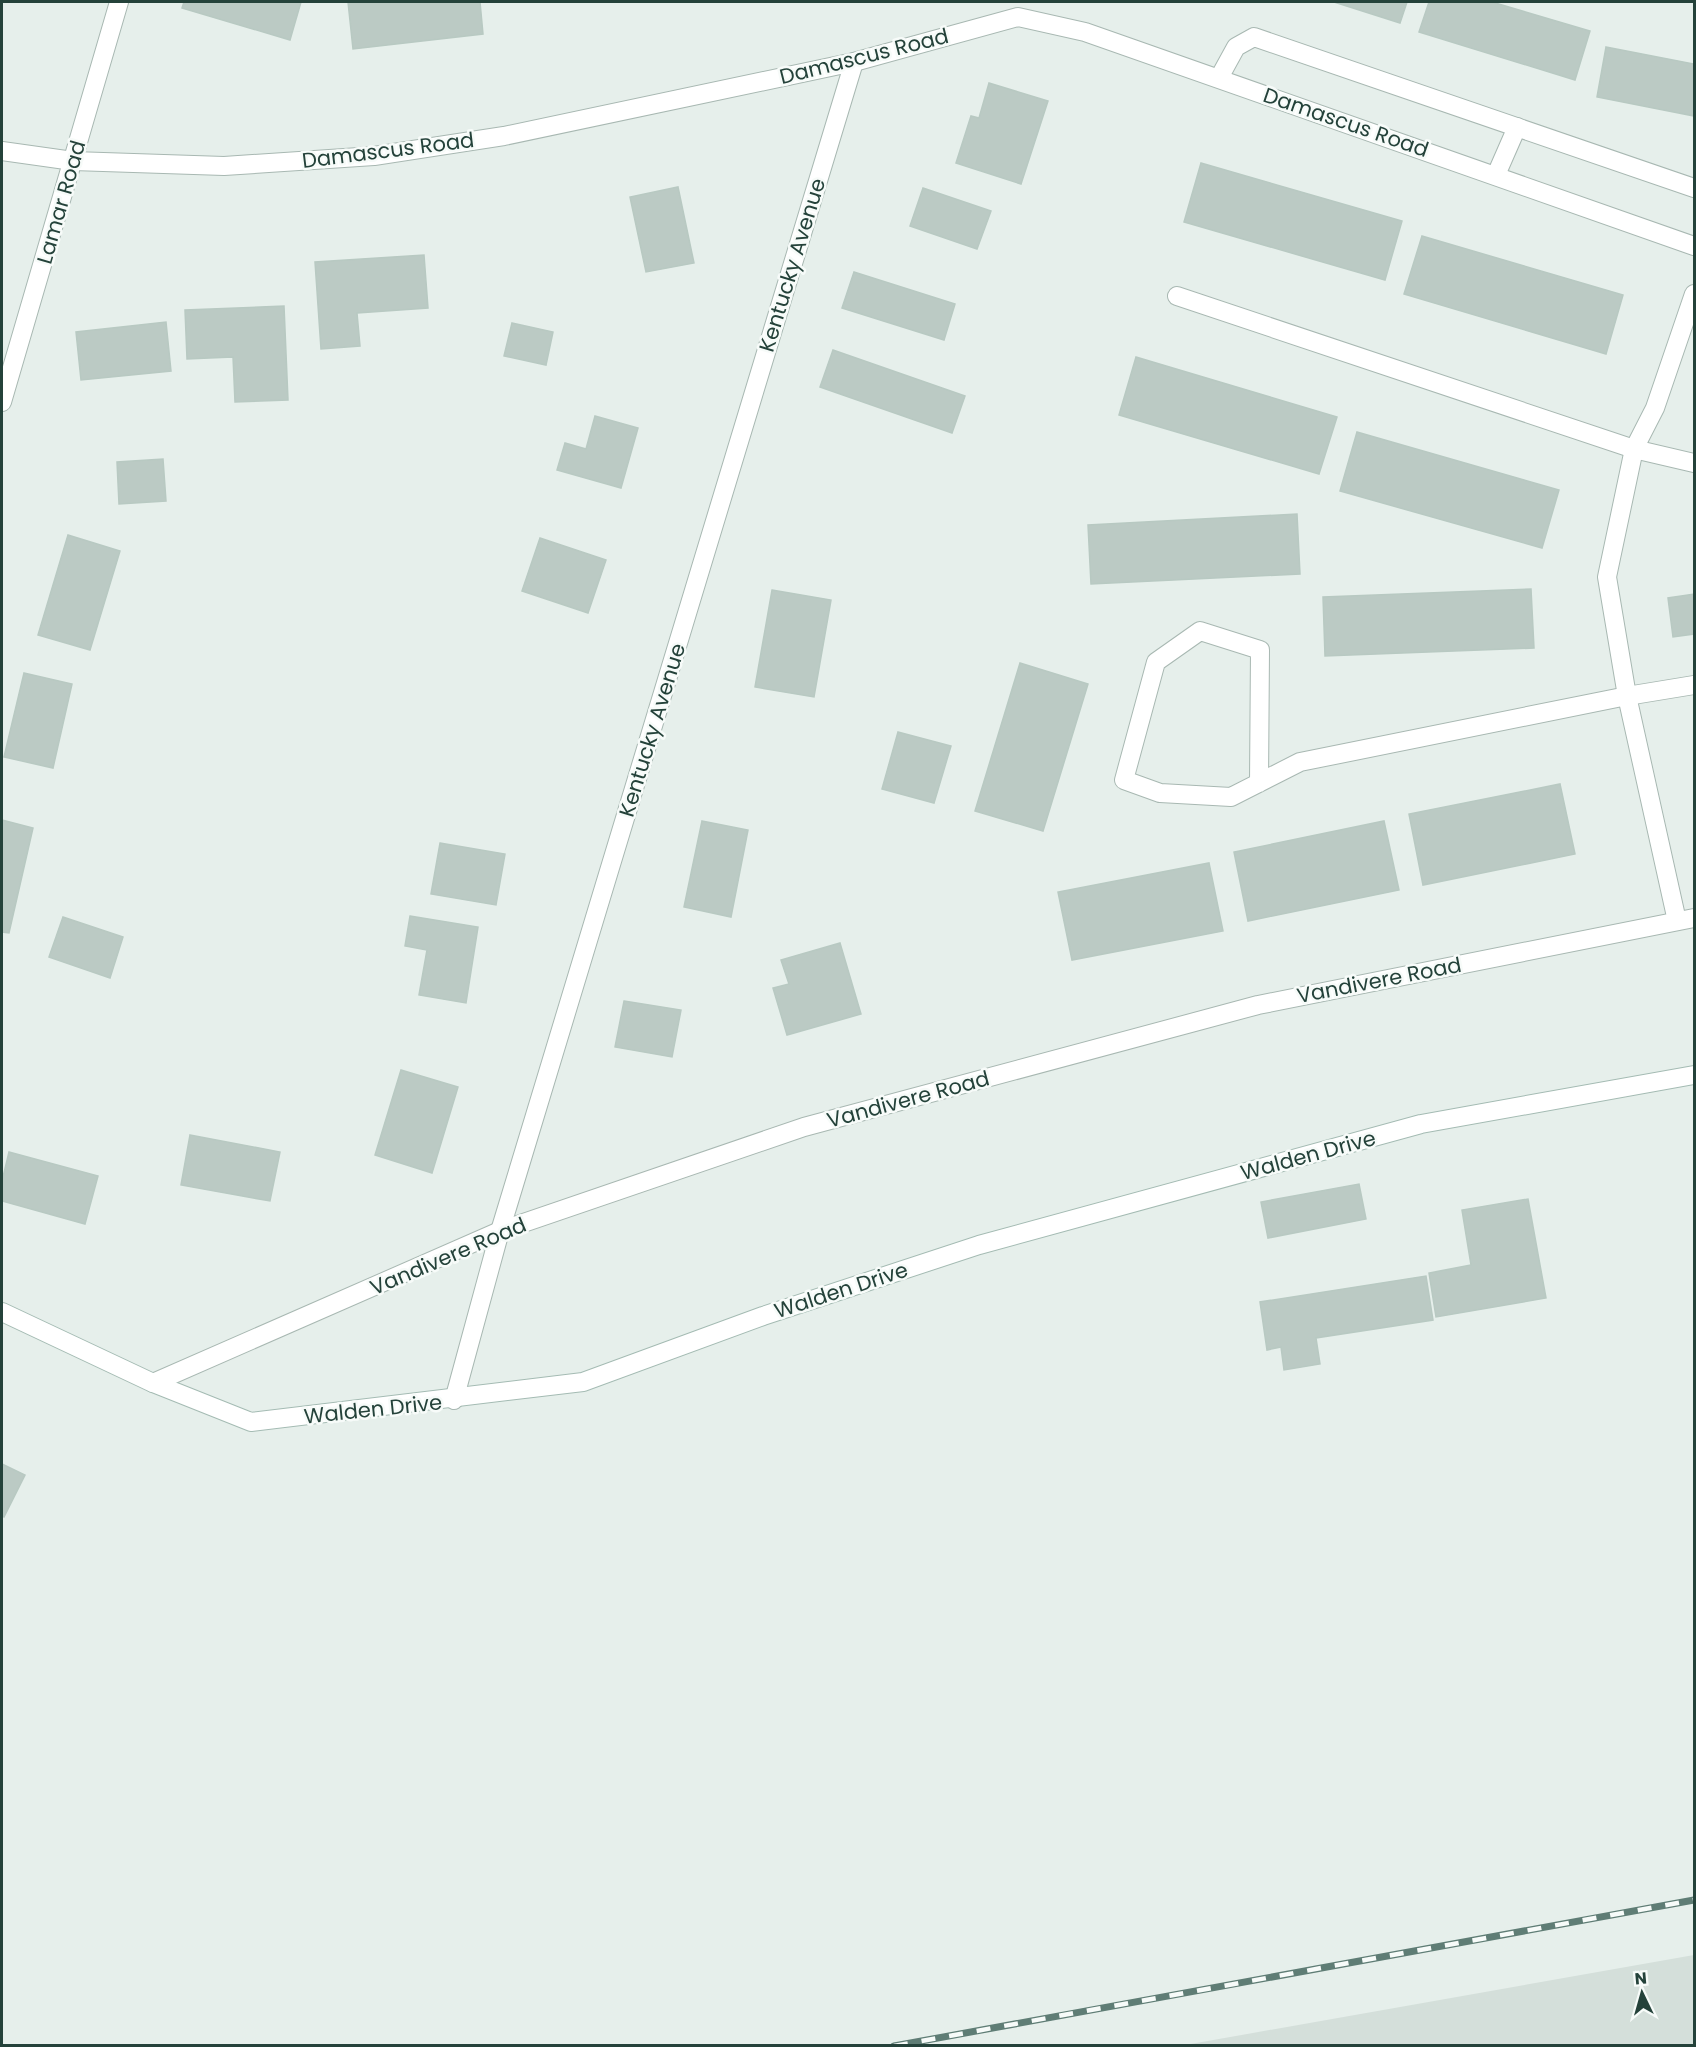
<svg xmlns="http://www.w3.org/2000/svg" width="1696" height="2047" viewBox="0 0 1696 2047" font-family="Poppins,sans-serif">
	<style>
		.built { fill: #d4dfda }
		.building { fill: #bbcac4; stroke: #b8c9c2; stroke-width: 1.5 }
		.lines { fill: none; stroke-linecap: round; stroke-linejoin: round }
		.lane-casing { stroke: #a8b8b2; stroke-width: 20 }
		.street-casing { stroke: #a8b8b2; stroke-width: 20 }
		.secondary-casing { stroke: #a4bbb3; stroke-width: 20 }
		.lane { stroke: #fff; stroke-width: 18 }
		.street { stroke: #fff; stroke-width: 18 }
		.secondary { stroke: #fff; stroke-width: 18 }
		.rail-casing { stroke: #5f7d75; stroke-width: 7 }
		.rail { stroke: #f7fbf9; stroke-width: 4.5; stroke-dasharray: 14; stroke-linecap: butt }
		.labels { text-anchor: middle; dominant-baseline: central; stroke-width: 5; stroke-linejoin: round; paint-order: stroke }
		.street-label { font-size: 21px; fill: #24423a; stroke: #f7fbf9 }
	</style>
	<rect width="100%" height="100%" fill="#e6efeb"/>
	<path class="built" d="M1694,1955v90h-509z"/>
	<g class="building">
		<path d="M184,2h117l-11,38 -108,-32z"/>
		<path d="M348,2h132l3,32 -130,15z"/>
		<path d="M1334,2h73l-7,21z"/>
		<path d="M1429,2h63l98,29 -15,49 -156,-48z"/>
		<path d="M1606,47l88,17v52l-97,-19z"/>
		<path d="M989,83l59,18 -27,83 -65,-21 15,-47 8,2z"/>
		<path d="M1201,163l201,58 -17,59 -201,-58z"/>
		<path d="M678,187l16,76 -48,9 -16,-75z"/>
		<path d="M923,188l68,23 -14,38 -67,-23z"/>
		<path d="M1422,236l201,59 -17,59 -202,-60z"/>
		<path d="M424,255l4,53 -71,5 3,33 -39,3 -6,-87z"/>
		<path d="M854,272l101,32 -11,36 -102,-32z"/>
		<path d="M284,306l4,94 -53,2 -2,-45 -46,2 -2,-49z"/>
		<path d="M166,322l5,49 -90,9 -5,-48z"/>
		<path d="M512,323l41,9 -7,33 -42,-9z"/>
		<path d="M833,350l132,46 -13,37 -132,-46z"/>
		<path d="M1136,357l201,60 -18,57 -200,-59z"/>
		<path d="M595,416l43,12 -17,60 -64,-18 8,-27 21,6z"/>
		<path d="M1357,432l202,58 -17,58 -202,-57z"/>
		<path d="M163,459l3,42 -47,3 -2,-42z"/>
		<path d="M1297,514l3,60 -209,10 -3,-59z"/>
		<path d="M68,535l52,16 -30,99 -52,-15z"/>
		<path d="M540,538l66,22 -18,53 -66,-22z"/>
		<path d="M1531,589l3,59 -209,8 -2,-59z"/>
		<path d="M772,590l59,10 -17,97 -59,-10z"/>
		<path d="M1694,594v40l-21,3 -5,-39z"/>
		<path d="M1020,663l68,21 -45,147 -68,-20z"/>
		<path d="M24,673l48,11 -19,84 -49,-11z"/>
		<path d="M898,732l53,14 -17,57 -52,-14z"/>
		<path d="M1560,784l15,70 -152,31 -14,-71z"/>
		<path d="M2,820l31,8 -24,105 -7,-1z"/>
		<path d="M702,821l46,9 -17,87 -47,-10z"/>
		<path d="M1384,821l15,69 -151,31 -14,-69z"/>
		<path d="M440,843l65,11 -9,51 -65,-11z"/>
		<path d="M1209,863l14,68 -151,29 -14,-68z"/>
		<path d="M410,916l68,11 -12,76 -47,-8 8,-45 -22,-4z"/>
		<path d="M63,917l60,20 -13,41 -61,-21z"/>
		<path d="M840,943l21,71 -74,21 -14,-47 16,-4 -8,-24z"/>
		<path d="M624,1001l57,9 -9,47 -57,-10z"/>
		<path d="M401,1070l57,17 -26,86 -57,-18z"/>
		<path d="M190,1135l90,17 -10,49 -89,-16z"/>
		<path d="M9,1152l89,24 -13,48 -83,-23v-20z"/>
		<path d="M1359,1184l7,35 -98,19 -7,-36z"/>
		<path d="M1528,1199l18,99 -110,19 -7,-44 42,-8 -9,-55z"/>
		<path d="M1426,1276l7,44 -117,18 4,26 -36,6 -3,-23 -14,3 -7,-48z"/>
		<path d="M2,1464l23,11 -21,42 -2,-1z"/>
	</g>
	<g class="lines">
		<g class="lane-casing">
			<g id="lane">
				<path d="M1219,78l17,-31 18,-10 440,151"/>
				<path d="M1496,175l21,-48"/>
				<path d="M1177,296l457,153 60,14"/>
				<path d="M1259,783l1,-133 -60,-19 -44,31 -32,118 36,13 71,4 69,-35 327,-66 67,-11"/>
				<path d="M1677,921l-50,-225 -20,-119 27,-128 21,-41 39,-114"/>
			</g>
		</g>
		<g class="street-casing">
			<g id="street">
				<path d="M2,151l71,10 151,5 150,-10 130,-20 350,-74 164,-45 67,15 609,214"/>
				<path d="M2,402l117,-400"/>
				<path d="M153,1383l347,-152 304,-104 454,-122 436,-87"/>
				<path d="M454,1400l46,-169 354,-1169"/>
			</g>
		</g>
		<g class="secondary-casing">
			<path id="secondary" d="M2,1312l151,71 98,39 332,-40 180,-66 216,-71 442,-121 273,-49"/>
		</g>
		<use href="#lane" class="lane"/>
		<use href="#street" class="street"/>
		<use href="#secondary" class="secondary"/>
		<g class="rail-casing">
			<path id="rail" d="M894,2046l800,-146"/>
		</g>
		<use href="#rail" class="rail"/>
	</g>
	<g class="labels">
		<g class="street-label">
			<text transform="translate(864 56) rotate(-14)">Damascus Road</text>
			<text transform="translate(1346 122) rotate(19)">Damascus Road</text>
			<text transform="translate(388 150) rotate(-7)">Damascus Road</text>
			<text transform="translate(61 202) rotate(-74)">Lamar Road</text>
			<text transform="translate(792 265) rotate(-73)">Kentucky Avenue</text>
			<text transform="translate(652 730) rotate(-73)">Kentucky Avenue</text>
			<text transform="translate(1379 980) rotate(-11)">Vandivere Road</text>
			<text transform="translate(908 1099) rotate(-15)">Vandivere Road</text>
			<text transform="translate(1308 1155) rotate(-15)">Walden Drive</text>
			<text transform="translate(448 1256) rotate(-23)">Vandivere Road</text>
			<text transform="translate(841 1290) rotate(-18)">Walden Drive</text>
			<text transform="translate(373 1409) rotate(-6)">Walden Drive</text>
		</g>
	</g>
	<rect width="1696" height="2047" fill="none" stroke="#24423a" stroke-width="6"/>
	<g transform="translate(1642 1993) rotate(355)" stroke="#f7fbf9" stroke-width="4.5" paint-order="stroke">
	<path d="M0-4.5L10 22L0 15L-10 22Z" fill="#24423a"/>
	<text y="-9" font-size="16" font-weight="bold" text-anchor="middle" fill="#24423a">N</text>
	</g>
</svg>
